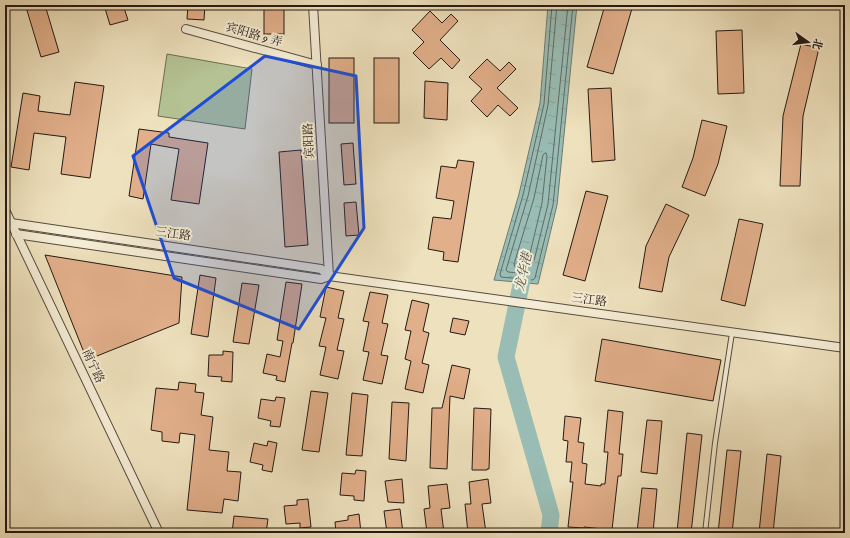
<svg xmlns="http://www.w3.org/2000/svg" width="850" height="538" viewBox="0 0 850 538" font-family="'IM FELL English','Noto Serif SC',serif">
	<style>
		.green { fill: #b5c394; stroke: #6c6e54 }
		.water { fill: url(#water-ripples); stroke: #6a7c74 }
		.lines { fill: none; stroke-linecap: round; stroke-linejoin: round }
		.shore { stroke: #5e6c64; stroke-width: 1 }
		.river { stroke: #99bdb5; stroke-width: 17 }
		.building { fill: #e1af8a; stroke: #241a13 }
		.lane-casing { stroke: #564c3e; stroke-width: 6 }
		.street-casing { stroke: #564c3e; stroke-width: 10 }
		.lane { stroke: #f4ecd4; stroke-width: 4 }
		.street { stroke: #f4ecd4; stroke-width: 8 }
		.marked { fill: #1d4ed8; fill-opacity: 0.2; stroke: #1d4ed8; stroke-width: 3; stroke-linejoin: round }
		.labels { text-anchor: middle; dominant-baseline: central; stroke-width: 4; stroke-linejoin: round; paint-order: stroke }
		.street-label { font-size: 12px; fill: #241a13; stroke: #f4ecd4 }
		.water-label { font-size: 13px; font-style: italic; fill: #4d534c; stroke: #f4ecd4 }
	</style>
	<defs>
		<pattern id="water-ripples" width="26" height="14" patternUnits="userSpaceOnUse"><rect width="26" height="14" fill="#99bdb5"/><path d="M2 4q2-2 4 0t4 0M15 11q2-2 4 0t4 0" fill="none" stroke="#84a29b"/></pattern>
	</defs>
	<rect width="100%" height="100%" fill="#eee1bd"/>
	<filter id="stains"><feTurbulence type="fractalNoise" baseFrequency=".005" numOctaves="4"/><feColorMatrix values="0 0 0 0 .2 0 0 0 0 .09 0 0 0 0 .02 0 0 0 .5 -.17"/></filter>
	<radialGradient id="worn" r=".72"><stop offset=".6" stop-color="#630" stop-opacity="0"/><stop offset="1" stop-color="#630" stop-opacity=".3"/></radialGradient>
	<path class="green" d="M167,54l85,15 -7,60 -87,-13z"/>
	<path class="water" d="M548,5h29l-20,200 -19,79 -44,-4 25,-86 21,-91z"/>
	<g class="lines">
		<g class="shore">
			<path d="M552,5l-8,99 -21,91 -23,79 1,3 32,3 2,-2 18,-73 20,-200"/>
			<path d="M557,5l-9,100 -20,91 -22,74 2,2 21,2 2,-1 17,-69 20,-199"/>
			<path d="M546,153l1,3 -5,47 -15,63 -2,2 -10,-1 -1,-3 20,-66 9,-43z"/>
		</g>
		<path class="river" d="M526,261l-20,96 45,158 -2,18"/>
	</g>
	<g class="building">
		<path d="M31,5h14l14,47 -18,5 -15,-50z"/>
		<path d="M104,5h19l5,15 -18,5z"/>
		<path d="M188,5h17l-1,15 -17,-1z"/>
		<rect x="264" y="5" width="20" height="29"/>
		<path d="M605,5h28l-20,69 -26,-7z"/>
		<path d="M430,11l12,12 9,-9 7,7 -18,19 20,20 -8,9 -11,-11 -12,11 -16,-16 11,-11 -12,-12z"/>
		<path d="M742,30l2,63 -26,1 -2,-63z"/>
		<path d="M801,44l18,4 -16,68 -3,70h-20l3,-70z"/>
		<rect x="329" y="58" width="25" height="65"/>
		<rect x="374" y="58" width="25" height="65"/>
		<path d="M487,59l13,12 9,-9 7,7 -19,19 21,20 -8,8 -12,-11 -11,12 -16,-16 11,-12 -13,-12z"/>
		<path d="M425,81l23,2 -1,37 -23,-2z"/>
		<path d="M75,82l29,4 -14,92 -29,-4 5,-37 -32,-4 -5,37 -18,-3 12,-74 17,3 -2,15 32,4z"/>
		<path d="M611,88l4,72 -23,2 -4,-73z"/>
		<path d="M702,120l25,6 -9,38 -13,32 -23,-9 11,-29z"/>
		<path d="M139,129l30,4v4l39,6 -9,61 -28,-4 8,-51 -28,-5 -8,55 -14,-3z"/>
		<path d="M353,143l3,41 -12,1 -3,-41z"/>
		<path d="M301,150l7,95 -23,2 -6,-95z"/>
		<path d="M458,160l16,2 -16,100 -15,-2 1,-8 -16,-3 5,-32 18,2 3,-18 -18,-3 5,-32 15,2z"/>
		<path d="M586,191l22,5 -23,85 -22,-6z"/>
		<path d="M356,202l3,33 -13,1 -2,-33z"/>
		<path d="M666,204l23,11 -20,42 -7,35 -23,-4 7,-42z"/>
		<path d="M739,219l24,5 -18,82 -24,-6z"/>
		<path d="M45,255l137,22 -3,46 -92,37z"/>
		<path d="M200,275l16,3 -8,59 -17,-3z"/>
		<path d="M286,282l16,2 -9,59h-1l-7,39 -9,-2 1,-4 -14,-3 4,-19 13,3 3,-16 -6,-1z"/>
		<path d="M242,283l17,2 -10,59 -16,-2z"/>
		<path d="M326,287l18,4 -6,27 6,1 -7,31 7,1 -6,28 -18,-4 6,-28 -7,-1 7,-28 -6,-1z"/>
		<path d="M370,292l18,3 -6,28 6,1 -7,31 7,1 -6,28 -19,-4 6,-28 -6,-1 6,-29 -6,-1z"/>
		<path d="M412,300l17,4 -6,27 6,2 -7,30 7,2 -6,28 -18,-4 6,-28 -6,-2 6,-28 -6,-1z"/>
		<path d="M453,318l16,3 -4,14 -15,-3z"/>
		<path d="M602,339l119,21 -8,41 -118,-20z"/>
		<path d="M223,351l10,1 -1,30 -11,-1 1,-4 -14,-1 1,-21h14z"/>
		<path d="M452,365l18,4 -6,30 -14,-3 -3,73 -17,-1 2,-60h10z"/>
		<path d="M179,382l17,2 -1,8 9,1 -3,22 12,2 -4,33 20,2 -2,19 14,1 -3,29 -14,-2 -2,14 -35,-3 8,-75 -15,-2 -1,10 -17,-2v-9l-11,-2 5,-42 22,2z"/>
		<path d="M311,391l17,2 -9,59 -17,-2z"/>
		<path d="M352,393l16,2 -6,61 -16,-1z"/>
		<path d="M276,397l9,1 -5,29 -10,-1 1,-5 -13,-3 3,-19 14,2z"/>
		<path d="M392,402l17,1 -3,58 -17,-2z"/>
		<path d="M474,408l17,1 -2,60h-2v1h-15z"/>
		<path d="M608,410l15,2 -4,42h4l-2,22h-3l-6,54 -28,-3v1l-16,-1 5,-45h-3l2,-20h-6l2,-21 -5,-1 2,-24 16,2 -3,24 6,1 -2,20 5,1 -2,20 16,2v-2h4l3,-32h-4z"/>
		<path d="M647,420l15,1 -5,53 -16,-2z"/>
		<path d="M687,433l15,2 -11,98 -14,-1z"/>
		<path d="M268,441l9,2 -5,29 -10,-2 1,-5 -13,-3 4,-19 13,3z"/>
		<path d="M727,450l14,1 -9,82h-14z"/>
		<path d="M767,454l14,2 -8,77h-14z"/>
		<path d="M356,470l10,1 -2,30 -10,-1v-4l-14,-1 2,-22 13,1z"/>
		<path d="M402,479l2,24 -16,-1 -3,-21z"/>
		<path d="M488,479l3,24 -9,1 4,29h-18l-3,-29h6l-2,-22z"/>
		<path d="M447,484l3,24 -9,1 3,24h-17l-3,-24 6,-1 -2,-22z"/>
		<path d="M642,488l15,1 -4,44 -16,-1z"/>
		<path d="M308,499l3,28 -11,1v-5l-14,1 -2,-18 13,-1v-5z"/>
		<path d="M400,509l3,24h-16l-3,-22z"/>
		<path d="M359,514l2,19h-25l-1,-11 13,-2v-4z"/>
		<path d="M234,516l34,3 -2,14h-34z"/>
	</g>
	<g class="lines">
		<g class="lane-casing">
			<path id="lane" d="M705,533l10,-90 17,-110"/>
		</g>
		<g class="street-casing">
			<g id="street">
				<path d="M313,5l16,271"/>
				<path d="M186,29l131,36"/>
				<path d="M5,210l154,323"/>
				<path d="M11,223l310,46 8,7 516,72"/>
				<path d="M16,234l305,45 8,-3"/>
			</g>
		</g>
		<use href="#lane" class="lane"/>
		<use href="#street" class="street"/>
	</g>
	<path class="marked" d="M265,56l91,20 8,152 -65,101 -125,-51 -41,-122z"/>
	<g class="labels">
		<g class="street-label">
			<text transform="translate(254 35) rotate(16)">宾阳路 9 弄</text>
			<text transform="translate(309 141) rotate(-93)">宾阳路</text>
			<text transform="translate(173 234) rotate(8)">三江路</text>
			<text transform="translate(589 300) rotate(8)">三江路</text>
			<text transform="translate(93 366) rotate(65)">南宁路</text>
		</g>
		<g class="water-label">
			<text transform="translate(524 272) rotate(-78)">龙华港</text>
		</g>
	</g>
	<rect width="850" height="538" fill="none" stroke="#eee1bd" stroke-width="20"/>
	<rect x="6" y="6" width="838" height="526" fill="none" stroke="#241a13" stroke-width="2"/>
	<rect x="10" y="10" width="830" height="518" fill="none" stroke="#241a13"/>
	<g transform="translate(808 42) rotate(104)" stroke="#f4ecd4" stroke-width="3" paint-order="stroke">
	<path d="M0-3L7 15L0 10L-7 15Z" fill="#241a13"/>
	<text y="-6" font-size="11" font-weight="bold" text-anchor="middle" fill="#241a13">北</text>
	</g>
	<rect width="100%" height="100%" filter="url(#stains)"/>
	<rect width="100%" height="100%" fill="url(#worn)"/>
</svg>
